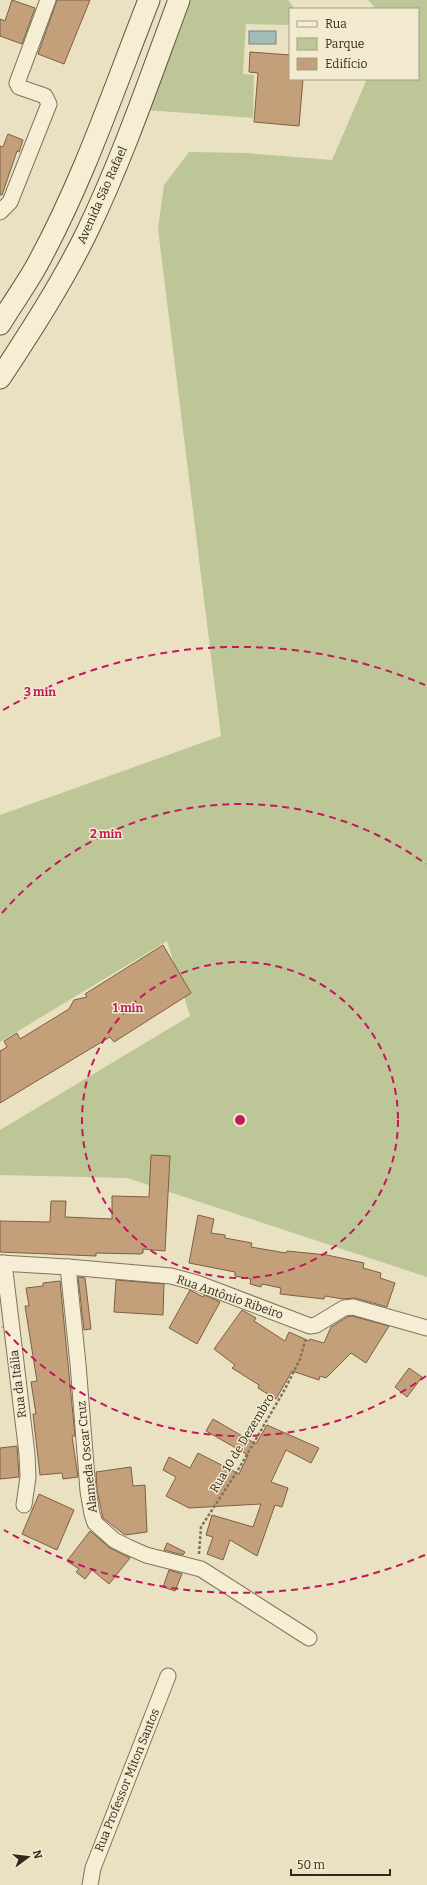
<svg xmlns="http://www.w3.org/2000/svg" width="427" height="1885" viewBox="0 0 427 1885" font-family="Bitter,serif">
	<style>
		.green { fill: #bdc697 }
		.water { fill: #a4bcb7; stroke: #6c8984 }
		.building { fill: #c4a07a; stroke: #7e5f43 }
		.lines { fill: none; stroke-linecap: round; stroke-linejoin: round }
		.street-casing { stroke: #81735b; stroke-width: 17 }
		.secondary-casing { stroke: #63543e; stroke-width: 23 }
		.path { stroke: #81735b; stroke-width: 2.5; stroke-dasharray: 3 2; stroke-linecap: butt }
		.street { stroke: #f5eed4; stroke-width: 15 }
		.secondary { stroke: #f5eed4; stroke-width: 21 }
		.ring { fill: none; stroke: #c2185b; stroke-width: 2; stroke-dasharray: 7 5 }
		.labels { text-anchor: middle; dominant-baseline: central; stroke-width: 3; stroke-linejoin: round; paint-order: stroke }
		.street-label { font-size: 12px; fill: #32291d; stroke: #f2ebd0 }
		.centre { fill: #c2185b; stroke: #f2ebd0; stroke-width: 2 }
		.ring-label { font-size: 12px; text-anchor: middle; font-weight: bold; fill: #c2185b; stroke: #f2ebd0; stroke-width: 3; stroke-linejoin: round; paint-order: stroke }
	</style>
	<rect width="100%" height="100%" fill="#e9e1c1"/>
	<g class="green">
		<path d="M191,0h97l7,9h-5v16l-44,-1 -3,50 11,1 -1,43 -106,-8z"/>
		<path d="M368,0h59v1277l-300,-99 -127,-3v-45l190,-114 -23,-75 -167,101v-227l221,-79 -63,-507 6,-44 25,-33 57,1 86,7 35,-81h51v-70h-42z"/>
	</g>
	<rect class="water" x="249" y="31" width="27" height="13"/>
	<g class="building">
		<path d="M12,0l23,8 -13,36 -22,-8v-17l5,2z"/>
		<path d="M57,0h33l-26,64 -26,-10z"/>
		<path d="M250,52l40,3v24h13l-4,47 -45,-4 4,-49 -9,-1z"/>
		<path d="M8,134l15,6 -4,12 -2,-1 -15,44h-2v-49l3,1z"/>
		<path d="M163,945l28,48 -77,49 -4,-5 -110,66v-52l7,-4 -3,-6 13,-8 3,6 49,-30 5,-9 13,-3 -2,-3z"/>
		<path d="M151,1155l19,1 -5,95 -22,-2v4l-3,1 -44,-1v3l-96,-4v-31l50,1 1,-21h15l-1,16 47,2v-23l37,1z"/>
		<path d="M198,1215l16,4 -3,14 14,2v3l27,5 -1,4 35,6 1,-2 40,4 37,8 -1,5 18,5 -1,5 15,5 -8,24 -32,-9 -12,1 -18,-3 -1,3 -44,-5 1,-6 -19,-4 -1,3 -11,-3 1,-5 -16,-3v-4l-46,-9z"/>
		<path d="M78,1277l7,1 6,51 -7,1z"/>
		<path d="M116,1280l48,4 -1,31 -49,-3z"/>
		<path d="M60,1281l15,155h-3l6,41 -15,2 -1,-6 -22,2 -7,-61h3l-5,-32 6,-1 -12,-75h4l-3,-18 17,-2v-3z"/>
		<path d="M190,1290l13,7 1,-2 16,7 -23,42 -28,-16z"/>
		<path d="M242,1310l14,8 -2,3 31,20 4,-9 20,9 1,-2 14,4 7,-16 16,-10 5,-1 37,10 -23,37 -15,-10 -25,25 -6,-2 -1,4 -27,-9 -16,28 -18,-11 1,-3 -27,-17 3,-3 -21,-16z"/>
		<path d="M409,1368l13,9 -15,20 -12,-10z"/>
		<path d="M213,1419l43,25 11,-19 52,23 -8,15 -25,-13 -15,32 17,6 -6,19 -7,-2 -18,51 -27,-16 -7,20 -16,-6 6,-17 -7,-2 6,-20 41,12 8,-23 -72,4 -23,-12 10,-19 -13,-7 6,-13 21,11 8,-15 41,21 9,-19 -42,-24z"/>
		<path d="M17,1446l2,31 -19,2v-31z"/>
		<path d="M131,1467l2,19 12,-1 2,47 -22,3 -22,-17 -6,-28 -1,-18z"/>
		<path d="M39,1494l35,16 -17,40 -35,-16z"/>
		<path d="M90,1531l20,17 20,10 -21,26 -17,-14 -7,9 -9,-7 3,-3 -12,-8z"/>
		<path d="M167,1543l18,9 -2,3 -19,-5z"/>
		<path d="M169,1570l13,4 -7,17 -12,-4z"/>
	</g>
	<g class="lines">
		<g class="street-casing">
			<g id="street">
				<path d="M0,212l10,-10 39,-98 -4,-8 -26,-9 -2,-4 31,-83"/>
				<path d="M0,1263l68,4 103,9 26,7 113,43 6,-1 28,-17 9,-1 74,21"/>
				<path d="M4,1263l23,191 1,23 -4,28"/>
				<path d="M68,1267l10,97 10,127 4,23 3,9 19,17 14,7 18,8 55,14 108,69"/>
				<path d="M90,1885l3,-17 75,-192"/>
			</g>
		</g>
		<g class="secondary-casing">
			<g id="secondary">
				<path d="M0,324c12,-20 26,-39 37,-59 46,-84 77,-176 112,-265"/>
				<path d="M0,378c31,-47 62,-95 87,-146 36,-75 63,-154 92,-232"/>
			</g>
		</g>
		<path class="path" d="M199,1554l2,-27 37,-57 47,-81 15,-30 6,-21"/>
		<use href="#street" class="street"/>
		<use href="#secondary" class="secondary"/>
	</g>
	<g class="ring">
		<circle cx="240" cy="1120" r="158"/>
		<path d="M426 1376A316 316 0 0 1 2 1327M2 913A316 316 0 0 1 426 864"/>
		<path d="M425 1555A473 473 0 0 1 4 1530M3 710A473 473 0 0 1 425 685"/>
	</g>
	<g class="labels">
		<g class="street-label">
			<text transform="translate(102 195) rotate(-66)">Avenida São Rafael</text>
			<text transform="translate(230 1297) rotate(19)">Rua Antônio Ribeiro</text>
			<text transform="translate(18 1384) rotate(-97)">Rua da Itália</text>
			<text transform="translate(242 1443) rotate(-59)">Rua 10 de Dezembro</text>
			<text transform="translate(87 1457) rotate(-96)">Alameda Oscar Cruz</text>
			<text transform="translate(127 1780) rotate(-68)">Rua Professor Miton Santos</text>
		</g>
	</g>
	<circle cx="240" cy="1120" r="6" class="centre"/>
	<g class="ring-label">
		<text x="40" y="696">3 min</text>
		<text x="106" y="838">2 min</text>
		<text x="128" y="1012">1 min</text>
	</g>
	<rect x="289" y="8" width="130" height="72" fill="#f2ebd0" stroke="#a59d88"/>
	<rect x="297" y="21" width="20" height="6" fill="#f5eed4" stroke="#a59d88"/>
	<text x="325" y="28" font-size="12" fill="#32291d">Rua</text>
	<rect x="297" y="38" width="20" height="12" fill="#bdc697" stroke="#a59d88"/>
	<text x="325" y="48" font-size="12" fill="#32291d">Parque</text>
	<rect x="297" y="58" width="20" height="12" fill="#c4a07a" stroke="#a59d88"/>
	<text x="325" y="68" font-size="12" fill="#32291d">Edifício</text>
	<g transform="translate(28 1857) rotate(75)" stroke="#f2ebd0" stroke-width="3" paint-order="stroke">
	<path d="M0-3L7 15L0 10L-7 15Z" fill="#32291d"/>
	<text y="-6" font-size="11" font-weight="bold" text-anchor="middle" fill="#32291d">N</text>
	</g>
	<path d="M291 1869v6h99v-6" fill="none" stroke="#32291d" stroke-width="2"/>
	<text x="297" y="1869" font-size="12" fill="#32291d" stroke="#f2ebd0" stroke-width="3" paint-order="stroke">50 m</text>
</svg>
